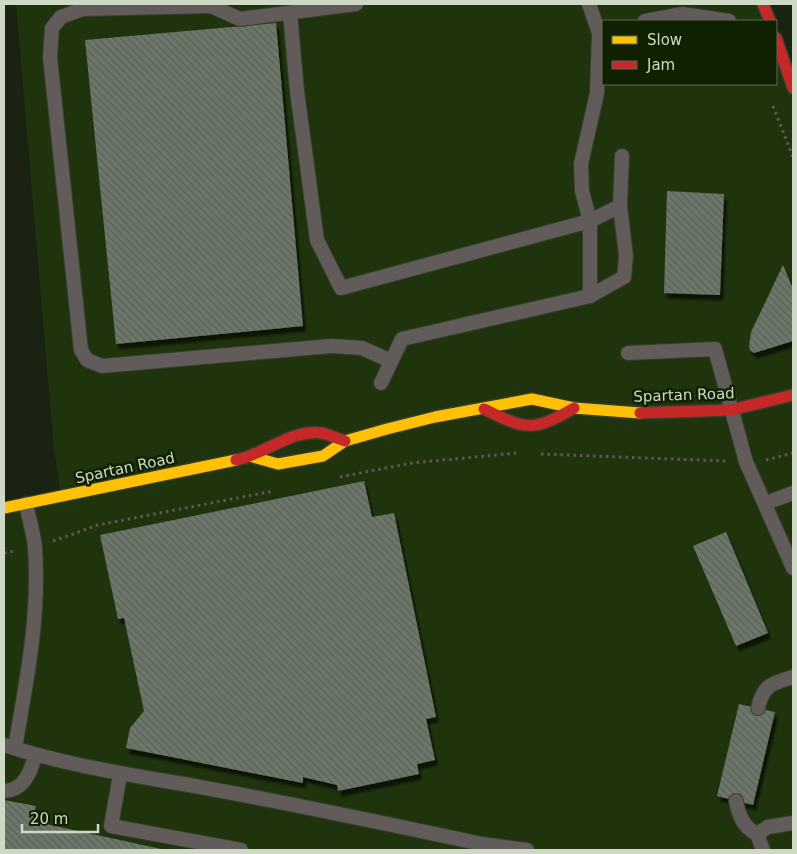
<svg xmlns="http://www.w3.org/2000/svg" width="797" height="854" viewBox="0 0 797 854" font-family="'DejaVu Sans',sans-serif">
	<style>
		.built { fill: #1f330d }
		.building { fill: url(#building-back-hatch); filter: url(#shadow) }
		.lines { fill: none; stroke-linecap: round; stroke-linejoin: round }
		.lane-casing { stroke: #373e2f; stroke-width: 16 }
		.slow-casing { stroke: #373e2f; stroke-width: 14 }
		.jam-casing { stroke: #373e2f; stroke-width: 14 }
		.path { stroke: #5b5a55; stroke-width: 3; stroke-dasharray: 2.5 4; stroke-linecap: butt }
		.lane { stroke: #615b59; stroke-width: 14 }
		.slow { stroke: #ffc107; stroke-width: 11 }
		.jam { stroke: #c62828; stroke-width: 11 }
		.labels { text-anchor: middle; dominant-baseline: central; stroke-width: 5; stroke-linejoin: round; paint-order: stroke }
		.street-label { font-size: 15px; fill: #cdd9c5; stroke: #102101 }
	</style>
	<defs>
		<pattern id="building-back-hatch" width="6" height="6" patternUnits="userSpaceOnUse" patternTransform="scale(1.25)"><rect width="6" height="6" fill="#6c776a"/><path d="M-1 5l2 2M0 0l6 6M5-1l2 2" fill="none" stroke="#5a6157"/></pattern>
		<filter id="shadow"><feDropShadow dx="3" dy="5.5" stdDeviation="1" flood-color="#0009"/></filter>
	</defs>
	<rect width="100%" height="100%" fill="#1a2311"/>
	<path class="built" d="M16,4h747l7,17h-167v63h173v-46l17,50v762h-789v-342l57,-12 -7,-46z"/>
	<g class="building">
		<path d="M276,23l27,303 -187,18 -31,-304z"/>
		<path d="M667,191l57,3 -4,101 -56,-2z"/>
		<path d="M783,265l10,24v52l-39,12 -4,-3 -1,-4 2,-14z"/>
		<path d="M364,481l8,36 22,-4 42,204 -10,2 9,41 -18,4 2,10 -81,17 -1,-6 -34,-8v6l-177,-35 4,-20 14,-17 -20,-93 -6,1 -18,-84z"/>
		<path d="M726,532l42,101 -32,13 -43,-100z"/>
		<path d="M739,704l36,8 -22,93 -36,-9z"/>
		<path d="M4,800l32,6 -4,15 134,29h-162z"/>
	</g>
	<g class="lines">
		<g class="lane-casing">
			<g id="lane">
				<path d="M356,4l-116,15 -29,-13 -128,3 -22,8 -9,11 -2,29 31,293 6,10 15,6 229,-20 31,2 29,13"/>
				<path d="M589,4l10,29"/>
				<path d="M290,13l7,78 20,149 24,48 249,-67 30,-15"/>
				<path d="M645,21l37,-7 47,7"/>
				<path d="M590,296v-75l-8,-30 -1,-27 16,-71 2,-60 4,-1"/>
				<path d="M628,353l87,-4 31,113 47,106"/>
				<path d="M381,383l21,-44 188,-43 34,-19 2,-21 -6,-50 2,-50"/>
				<path d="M766,503l27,-10"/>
				<path d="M758,708c5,-23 14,-25 35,-31"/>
				<path d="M4,745c64,21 129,30 196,42 94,17 188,37 282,57l45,6"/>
				<path d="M15,748c11,-66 25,-131 20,-199 -1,-15 -6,-30 -9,-45"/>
				<path d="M120,775l-9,51 130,24"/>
				<path d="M4,791c20,-1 27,-19 31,-36"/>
				<path d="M736,801c3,15 7,26 21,33l6,16"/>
				<path d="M757,834l11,-7 25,-4"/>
			</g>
		</g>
		<g class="slow-casing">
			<g id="slow">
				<path d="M253,457l25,7 45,-8 22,-15 42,-12 48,-12 97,-18 42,9 66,5"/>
				<path d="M4,508l232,-48"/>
			</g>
		</g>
		<g class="jam-casing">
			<g id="jam">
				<path d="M763,4l7,17"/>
				<path d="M776,38l17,50"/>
				<path d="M484,409c42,21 49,23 90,-1"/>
				<path d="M640,413l91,-3 62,-15"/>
				<path d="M236,460c28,-5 57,-32 86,-27 8,2 16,6 23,8"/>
			</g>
		</g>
		<g class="path">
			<path d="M773,106l20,51"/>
			<path d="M541,454l186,7"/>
			<path d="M766,460l27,-7"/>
			<path d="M340,477l72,-14 105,-10"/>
			<path d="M53,541l45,-16 175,-34"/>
			<path d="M4,553l11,-2"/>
		</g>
		<use href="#lane" class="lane"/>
		<use href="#slow" class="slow"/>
		<use href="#jam" class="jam"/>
	</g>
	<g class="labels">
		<g class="street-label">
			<text transform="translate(684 395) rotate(-2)">Spartan Road</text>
			<text transform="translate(125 468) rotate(-12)">Spartan Road</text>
		</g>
	</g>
	<rect width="797" height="854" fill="none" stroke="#cdd9c5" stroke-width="10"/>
	<rect x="602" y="20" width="175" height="65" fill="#102101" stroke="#5c6b4f"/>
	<rect x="612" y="36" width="25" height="8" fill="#ffc107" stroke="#5c6b4f"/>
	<text x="647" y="45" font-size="15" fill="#cdd9c5">Slow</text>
	<rect x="612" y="61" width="25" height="8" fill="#c62828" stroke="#5c6b4f"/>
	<text x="647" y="70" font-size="15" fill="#cdd9c5">Jam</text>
	<path d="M22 824v8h76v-8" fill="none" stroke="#cdd9c5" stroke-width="2.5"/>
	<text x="30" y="824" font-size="15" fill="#cdd9c5" stroke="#102101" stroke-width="4" paint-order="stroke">20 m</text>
</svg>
